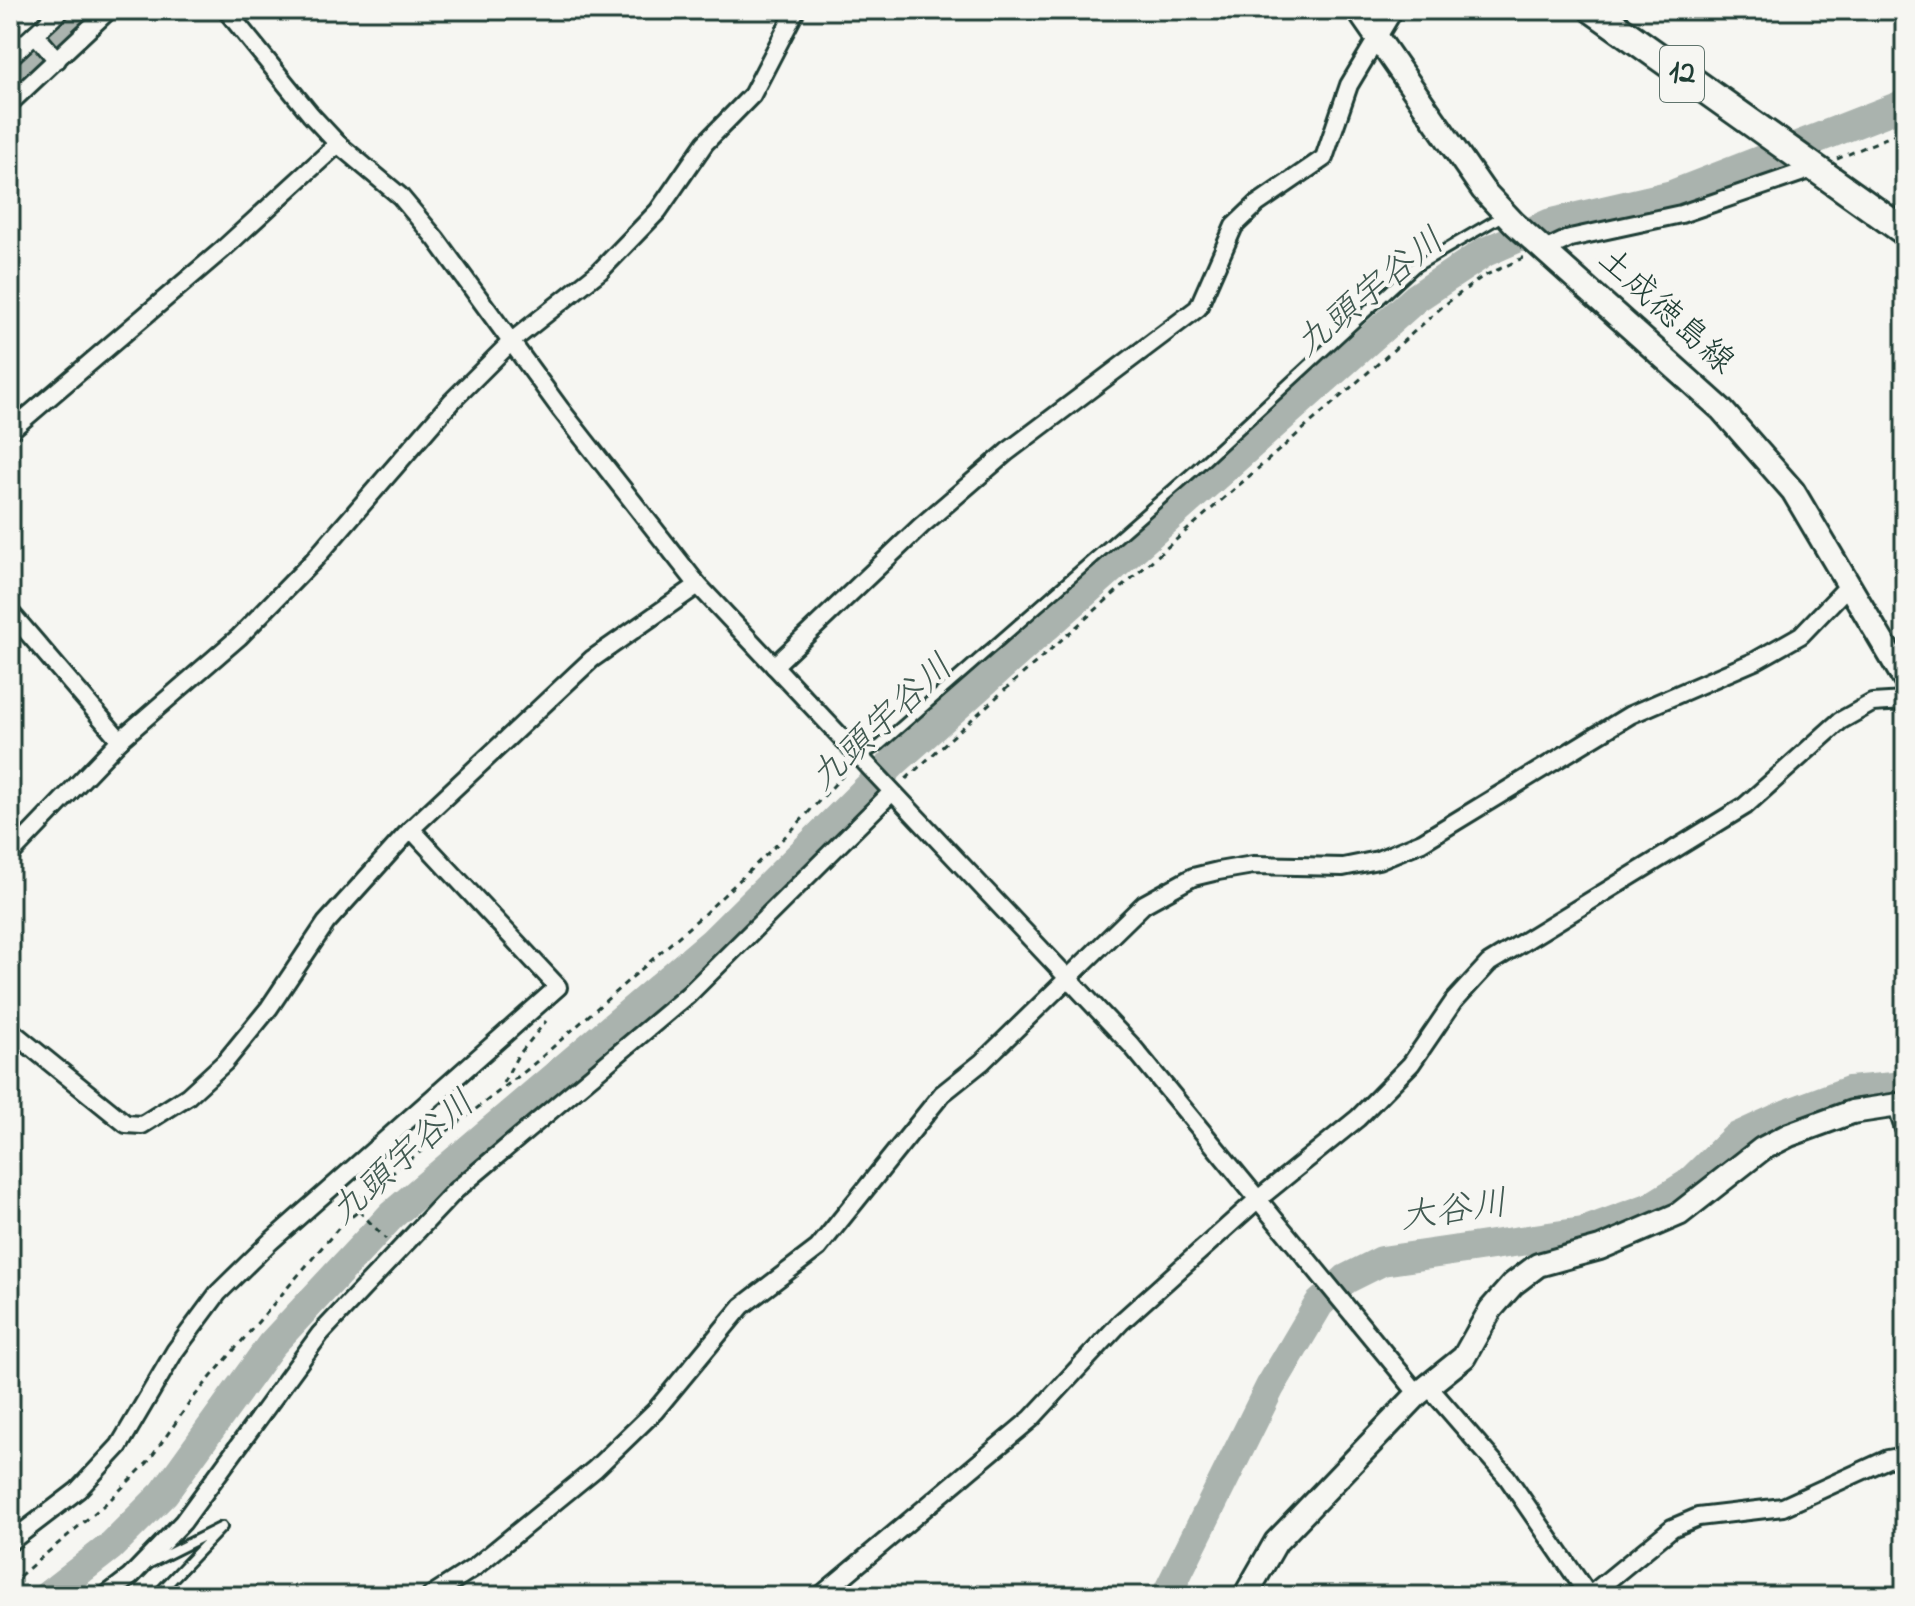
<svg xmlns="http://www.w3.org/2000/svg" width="1915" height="1606" viewBox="0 0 1915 1606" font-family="'Indie Flower','Klee One',sans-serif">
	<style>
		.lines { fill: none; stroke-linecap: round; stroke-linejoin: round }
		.river { stroke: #aab3ae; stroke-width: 30 }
		.lane-casing { stroke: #1f3d34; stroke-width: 14 }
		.street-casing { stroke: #1f3d34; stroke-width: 22 }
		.secondary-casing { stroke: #1f3d34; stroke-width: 28 }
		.primary-casing { stroke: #1f3d34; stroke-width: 32 }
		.path { stroke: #1f3d34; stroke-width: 3; stroke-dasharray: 6 6; stroke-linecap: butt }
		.lane { stroke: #f6f6f2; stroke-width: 8 }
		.street { stroke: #f6f6f2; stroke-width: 16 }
		.secondary { stroke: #f6f6f2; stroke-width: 22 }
		.primary { stroke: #f6f6f2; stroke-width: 26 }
		.labels { text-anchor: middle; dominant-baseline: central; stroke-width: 8; stroke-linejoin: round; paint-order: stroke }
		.shield { fill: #f6f6f2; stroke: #60746d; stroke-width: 2 }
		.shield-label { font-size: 32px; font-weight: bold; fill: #1f3d34 }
		.street-label { font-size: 34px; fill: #1f3d34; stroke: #f6f6f2 }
		.water-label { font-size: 36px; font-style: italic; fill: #425a52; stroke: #f6f6f2 }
	</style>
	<rect width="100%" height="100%" fill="#f6f6f2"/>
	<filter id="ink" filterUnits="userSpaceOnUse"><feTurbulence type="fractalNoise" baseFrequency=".0125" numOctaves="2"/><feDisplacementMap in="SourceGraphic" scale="16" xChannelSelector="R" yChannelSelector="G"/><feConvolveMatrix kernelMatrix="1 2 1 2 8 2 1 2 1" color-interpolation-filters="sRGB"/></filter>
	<g filter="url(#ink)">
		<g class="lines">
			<g class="river">
				<path d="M10,80l72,-70"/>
				<path d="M47,1596l63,-49 54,-54 107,-148 121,-130 321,-273 181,-180 522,-464 69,-46 66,-29 121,-28 233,-91"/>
				<path d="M1166,1596l104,-209 49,-83 27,-25 36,-18 201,-29 68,-25 37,-23 47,-46 52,-24 62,-23 56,-5"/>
			</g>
			<g class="lane-casing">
				<g id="lane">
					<path d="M860,756l20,-11 316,-276 219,-202 89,-52"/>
					<path d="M150,1563l72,-36 -66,69"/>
				</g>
			</g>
			<g class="street-casing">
				<g id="street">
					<path d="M226,10l85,105 27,29 62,52 36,43 125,171 137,175 434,461 286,348"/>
					<path d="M35,34l22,26"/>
					<path d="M10,57l51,-47"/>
					<path d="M10,103l99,-93"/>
					<path d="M1545,250l25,-12 111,-24 134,-46"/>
					<path d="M10,431l212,-181 116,-106"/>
					<path d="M10,612l110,128"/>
					<path d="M774,666l147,-140 86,-74 191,-144 36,-82 23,-22 67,-46 25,-73 45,-75"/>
					<path d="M10,855l110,-115 119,-103 75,-77 137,-158 61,-61 88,-70 58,-60 47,-68 47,-48 44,-85"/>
					<path d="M10,1030l116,94 16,1 46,-29 37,-34 44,-54 57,-85 85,-94 181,-170 106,-74"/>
					<path d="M1896,1105l9,27"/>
					<path d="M1428,1386l79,91 82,119"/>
					<path d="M10,1542l68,-52 41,-44 56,-95 43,-58 52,-51 288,-255 -147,-158"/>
					<path d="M105,1596l25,-19 53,-55 137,-188 135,-143 233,-196 203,-202"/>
					<path d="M430,1596l45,-29 120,-98 60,-58 87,-105 76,-58 124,-154 40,-32 162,-158 49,-27 25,-6 35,-6 90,2 35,-7 44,-18 208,-127 125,-54 46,-26 49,-51"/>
					<path d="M820,1596l211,-177 90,-97 136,-122 101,-82 53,-54 43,-63 35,-38 256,-157 95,-85 32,-18 33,-2"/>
					<path d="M1589,1596l83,-68 26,-11 85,-10 105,-48 17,-3"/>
				</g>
			</g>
			<g class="secondary-casing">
				<g id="secondary">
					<path d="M1358,10l125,180 32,34 206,185 72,82 112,189"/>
					<path d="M1245,1596l31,-54 142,-148 46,-37 27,-48 22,-25 25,-19 62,-17 79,-34 83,-65 27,-14 63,-23 53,-8"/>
				</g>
			</g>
			<g class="primary-casing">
				<path id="primary" d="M1593,10l312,222"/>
			</g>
			<g class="path">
				<path d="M1837,159l68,-29"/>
				<path d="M906,779c176,-161 359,-314 537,-473l39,-29 43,-20"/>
				<path d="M503,1083l14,-26 29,-36"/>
				<path d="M359,1211l27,28"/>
				<path d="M10,1584l100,-84 38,-38 45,-64 149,-174 17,-13 1,-13 168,-129 176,-155 88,-84 56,-60"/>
			</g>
			<use href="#lane" class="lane"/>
			<use href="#street" class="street"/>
			<use href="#secondary" class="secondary"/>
			<use href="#primary" class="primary"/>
		</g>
	</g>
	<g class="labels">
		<rect class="shield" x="1660" y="46" width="44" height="56" rx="6"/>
		<g class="shield-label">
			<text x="1682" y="74">12</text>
		</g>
		<g class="street-label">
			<text transform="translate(1665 312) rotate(42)">土成徳島線</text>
		</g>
		<g class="water-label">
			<text transform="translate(1371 294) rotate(-39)">九頭宇谷川</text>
			<text transform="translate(883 724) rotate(-43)">九頭宇谷川</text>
			<text transform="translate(404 1159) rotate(-42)">九頭宇谷川</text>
			<text transform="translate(1454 1212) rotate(-8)">大谷川</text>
		</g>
	</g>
	<rect width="1915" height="1606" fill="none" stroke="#f6f6f2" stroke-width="40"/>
	<rect x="20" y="20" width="1875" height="1566" fill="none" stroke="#1f3d34" stroke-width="3" filter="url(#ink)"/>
</svg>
